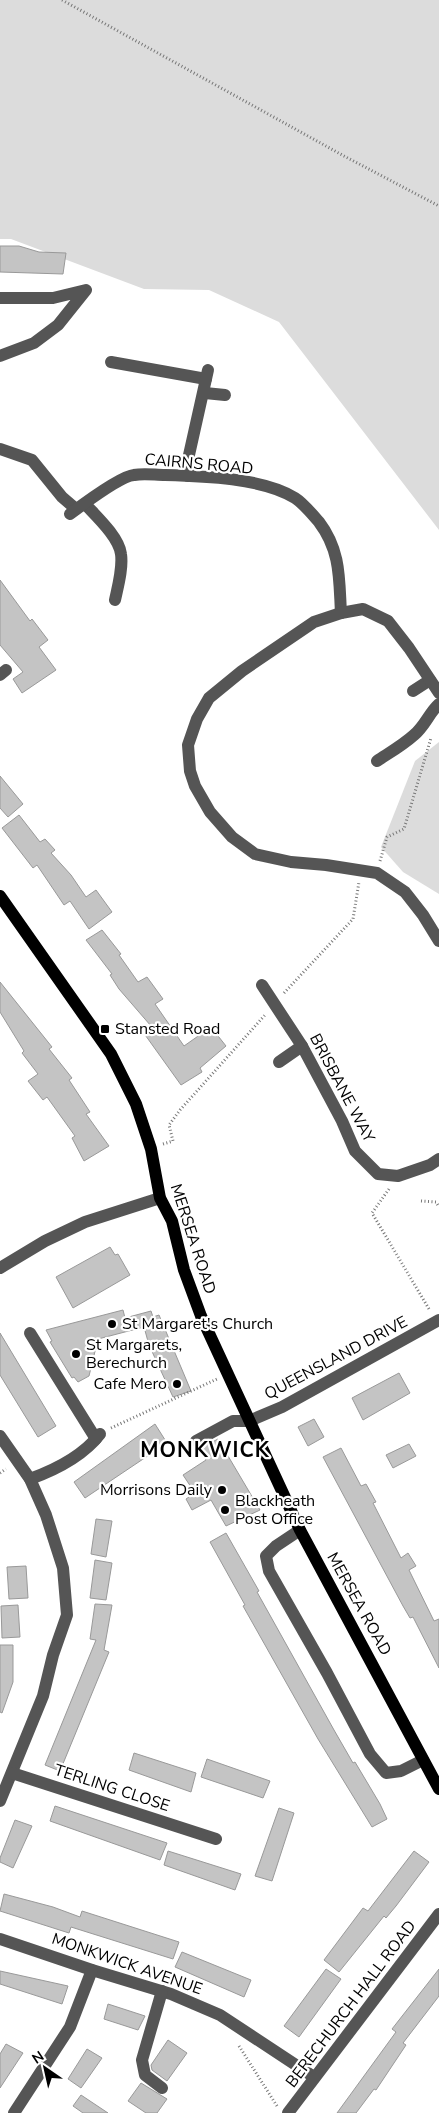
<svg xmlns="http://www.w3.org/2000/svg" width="439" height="2113" viewBox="0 0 439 2113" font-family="'Nunito Sans',sans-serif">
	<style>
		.green { fill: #dcdcdc }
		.building { fill: #c4c4c4; stroke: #999 }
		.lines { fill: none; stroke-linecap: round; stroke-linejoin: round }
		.path { stroke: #777; stroke-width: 3; stroke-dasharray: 1 2.5; stroke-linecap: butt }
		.minor { stroke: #555; stroke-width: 12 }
		.major { stroke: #000; stroke-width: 12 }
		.poi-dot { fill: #000; stroke: #fff; stroke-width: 2 }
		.labels { text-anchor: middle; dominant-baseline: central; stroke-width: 4.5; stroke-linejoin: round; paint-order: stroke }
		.street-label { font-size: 16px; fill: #000; stroke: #fff }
		.poi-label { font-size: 16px; fill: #000; stroke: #fff; text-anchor: start }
		.district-label { font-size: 21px; font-weight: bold; letter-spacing: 1px; fill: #000; stroke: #fff }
	</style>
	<rect width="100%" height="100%" fill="#fff"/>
	<g class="green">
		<path d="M0,0h439v530l-160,-208 -70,-32 -65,-1 -133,-50h-11z"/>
		<path d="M439,742v152l-36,-22 -22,-25 34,-86z"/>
	</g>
	<g class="building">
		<path d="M0,246h19l20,6 27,1 -3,21 -63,-2z"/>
		<path d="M0,580l30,41 2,-2 16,21 -9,7 17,23 -34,23 -9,-14 10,-7 -23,-27z"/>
		<path d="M0,776l23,28 -15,13 -8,-9z"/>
		<path d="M19,815l21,27 5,-3 10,11 -4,3 20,22 15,22 10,-7 16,22 -23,17 -19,-28 -6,4 -27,-40 -4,3 -31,-40z"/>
		<path d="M102,930l19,24 -2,1 19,27 9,-5 16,22 -8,5 29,42 27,-19 15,19 -26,22 2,4 -21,13 -38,-53 8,-6 -32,-37 -9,-14 2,-1 -26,-34z"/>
		<path d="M0,982l52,65 -3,2 23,29 -3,2 21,32 -4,2 23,32 -25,15 -12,-23 3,-2 -28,-39 -4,3 -15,-19 10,-7 -16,-21 2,-2 -24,-39z"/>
		<path d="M110,1247l5,8 3,-1 12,21 -57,33 -17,-31z"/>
		<path d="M123,1310l2,8 26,-7 2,6 6,-2 32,76 -18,6 -24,-52 -5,-18 -46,12 -9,37 -11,6 -4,-5 -2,1 -22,-36 2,-1 -6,-11z"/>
		<path d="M0,1333l56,93 -18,11 -38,-62z"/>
		<path d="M399,1373l11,20 -47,27 -11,-22z"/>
		<path d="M314,1419l10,18 -16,9 -10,-19z"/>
		<path d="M155,1424l12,19 -82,55 -11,-16z"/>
		<path d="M218,1439l42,71 -34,16 -15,-26 -19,10 -6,-11 9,-6 -12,-18 23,-15 -7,-11z"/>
		<path d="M409,1444l7,12 -23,12 -7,-13z"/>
		<path d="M341,1448l20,38 5,-2 10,18 -3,1 28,55 7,-5 8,13 -7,4 25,51 5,-2v49l-26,-51 -3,1 -7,-12 -80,-149z"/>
		<path d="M96,1519l16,2 -6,36 -15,-3z"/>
		<path d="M226,1533l33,58 -2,1 77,138 19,33 2,-1 25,42 7,15 -15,8 -54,-88 -75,-133 2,-1 -35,-63z"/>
		<path d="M95,1560l17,3 -6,37 -16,-2z"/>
		<path d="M26,1566l2,32 -19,1 -2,-32z"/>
		<path d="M95,1604l17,1 -8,45 5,2 -49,119 -15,-6 51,-125 -6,-1z"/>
		<path d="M18,1605l2,32 -18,1 -1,-32z"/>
		<path d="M0,1645h13v37l-11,31 -2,-1z"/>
		<path d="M134,1753l62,20 -5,19 -62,-22z"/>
		<path d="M207,1759l63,22 -7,17 -62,-21z"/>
		<path d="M55,1806l112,37 -7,17 -110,-39z"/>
		<path d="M279,1808l15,5 -22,68 -17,-5z"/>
		<path d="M15,1820l17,6 -19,42 -13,-6v-4z"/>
		<path d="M168,1851l73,23 -6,16 -71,-25z"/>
		<path d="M414,1851l15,11 -33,44 -10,12 -2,-2 -45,56 -15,-12 39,-52 5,3z"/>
		<path d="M4,1894l49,13 27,10 2,-6 97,31 -6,17 -102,-32 -2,6 -69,-22z"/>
		<path d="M182,1952l69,28 -7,17 -69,-30z"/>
		<path d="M326,1969l15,10 -42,58 -15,-11z"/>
		<path d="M439,1969v27l-36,47 3,2 -30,45 -2,-1 -18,24h-19l59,-81 -4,-3z"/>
		<path d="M0,1971l68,15 -6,18 -62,-20z"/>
		<path d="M108,2004l37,12 -7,14 -34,-11z"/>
		<path d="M168,2040l19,13 -20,28 -15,-11 -1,-5z"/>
		<path d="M6,2044l17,9 -23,35v-34z"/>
		<path d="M87,2049l15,9 -21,30 -13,-9z"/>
		<path d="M141,2083l26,16 -10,14h-11l-18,-12z"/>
		<path d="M81,2095l27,18h-25l-10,-7z"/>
	</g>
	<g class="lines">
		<g class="path">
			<path d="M62,0l282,156 95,50"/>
			<path d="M380,861l7,-24 17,-8 27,-91"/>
			<path d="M284,993l69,-74 6,-37"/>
			<path d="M163,1144l10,-3 -4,-16 11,-15 85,-95"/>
			<path d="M389,1189l-17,24 57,96"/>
			<path d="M421,1201l15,1 3,5"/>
			<path d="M111,1428l106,-49"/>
			<path d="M0,1473l6,-4"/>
			<path d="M239,2046l38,60"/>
		</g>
		<g class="minor">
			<path d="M0,298h53l33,-8 -28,35 -24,18 -34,13"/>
			<path d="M111,362l95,17"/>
			<path d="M205,393l20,2"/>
			<path d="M0,449l32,11 30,37 14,12"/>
			<path d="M188,476l1,-21 19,-85"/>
			<path d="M85,504c11,12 34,33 36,50 2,14 -3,32 -6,46"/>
			<path d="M70,514c12,-9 51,-38 64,-39 10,-2 21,0 31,0 37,1 99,3 130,23 8,5 18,17 24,24 22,29 20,57 22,91"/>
			<path d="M0,675l6,-5"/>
			<path d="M413,691l17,-11"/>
			<path d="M439,693l-30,-45 -21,-27 -25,-12 -22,4 -27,9 -72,49 -33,27 -12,21 -9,26 2,26 5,15 15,26 22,25 23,17 36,8 35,3 51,8 28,19 18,23 16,26"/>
			<path d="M377,761c12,-8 26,-16 37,-26 11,-9 15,-22 25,-31"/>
			<path d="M262,985l40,61 40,75 13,30 23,23 20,2 32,-11 9,-6"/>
			<path d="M279,1062l23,-16"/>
			<path d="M0,1268l45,-27 40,-19 75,-24"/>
			<path d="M30,1333l66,106"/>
			<path d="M0,1436l30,43 16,36 17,53 4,47 -14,40 -10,41 -43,105"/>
			<path d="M196,1441l37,-20h16l33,-14 157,-87"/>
			<path d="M30,1479c25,-9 53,-23 70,-45"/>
			<path d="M300,1530l-24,16 -10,10 3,15 58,102 43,81 16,19 15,-2 22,-11"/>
			<path d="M12,1773l204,66"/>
			<path d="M0,1939l92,31 79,24 49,21 94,62"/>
			<path d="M162,2088l-17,-13 -3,-15 20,-69"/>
			<path d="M14,2113l56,-86 22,-57"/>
			<path d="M288,2113l151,-199"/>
		</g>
		<path class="major" d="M0,896l111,158 25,50 15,45 9,49 12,23 12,49 17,46 99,214 139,259"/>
	</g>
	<g class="poi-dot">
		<rect x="100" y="1024" width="10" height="10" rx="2.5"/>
		<circle cx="112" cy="1324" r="5"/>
		<circle cx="76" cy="1354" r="5"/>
		<circle cx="177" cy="1384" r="5"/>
		<circle cx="222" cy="1490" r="5"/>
		<circle cx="225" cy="1510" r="5"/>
	</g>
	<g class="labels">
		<g class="street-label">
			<text transform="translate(199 464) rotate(5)">CAIRNS ROAD</text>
			<text transform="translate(342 1088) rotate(62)">BRISBANE WAY</text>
			<text transform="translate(193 1239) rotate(72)">MERSEA ROAD</text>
			<text transform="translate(336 1358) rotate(-28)">QUEENSLAND DRIVE</text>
			<text transform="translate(359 1604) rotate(61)">MERSEA ROAD</text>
			<text transform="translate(112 1788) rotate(18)">TERLING CLOSE</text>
			<text transform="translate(127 1964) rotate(19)">MONKWICK AVENUE</text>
			<text transform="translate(351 2004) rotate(-53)">BERECHURCH HALL ROAD</text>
		</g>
		<g class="poi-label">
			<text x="115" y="1029">Stansted Road</text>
			<text x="122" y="1324">St Margaret's Church</text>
			<text x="86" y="1345">St Margarets,<tspan x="86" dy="18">Berechurch</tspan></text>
			<text x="167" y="1384" text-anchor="end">Cafe Mero</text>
			<text x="212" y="1490" text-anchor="end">Morrisons Daily</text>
			<text x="235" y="1501">Blackheath<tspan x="235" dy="18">Post Office</tspan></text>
		</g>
		<g class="district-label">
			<text x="205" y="1450">MONKWICK</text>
		</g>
	</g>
	<g transform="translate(45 2068) rotate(326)" stroke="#ffffff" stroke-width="4" paint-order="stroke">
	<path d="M0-4L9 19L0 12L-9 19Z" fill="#000000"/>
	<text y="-8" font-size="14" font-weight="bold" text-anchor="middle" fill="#000000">N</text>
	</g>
</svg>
